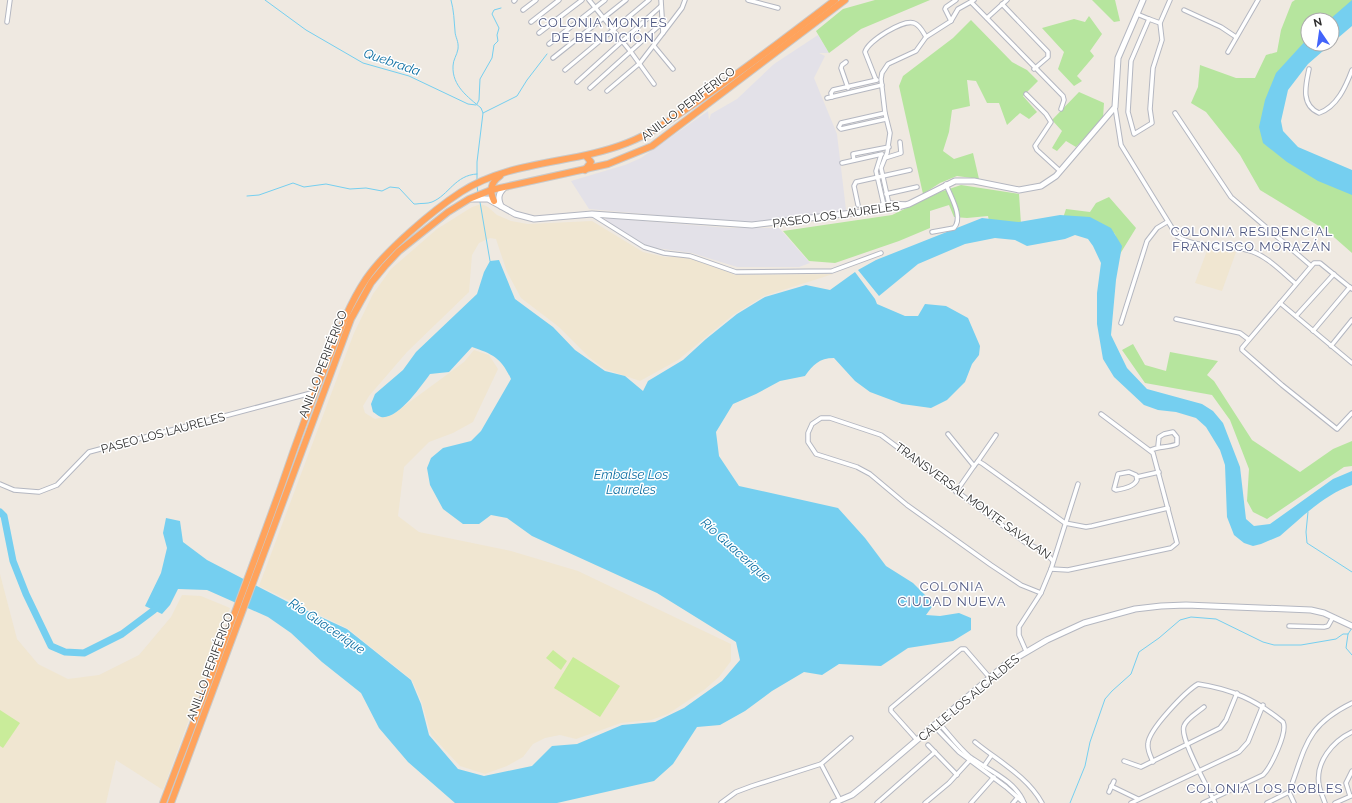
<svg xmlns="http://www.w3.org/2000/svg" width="1352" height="803" viewBox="0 0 1352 803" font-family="Raleway,sans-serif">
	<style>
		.industrial { fill: #e3e1e8 }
		.education { fill: #f0e6d1 }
		.green { fill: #b6e59e }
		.pitch { fill: #c9ec9a }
		.water { fill: #75cff0 }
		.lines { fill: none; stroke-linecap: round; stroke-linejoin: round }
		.stream { stroke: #75cff0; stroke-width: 1 }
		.river { stroke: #75cff0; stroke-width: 7 }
		.street-casing { stroke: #b4b7c1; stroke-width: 5.5 }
		.secondary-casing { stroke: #b4b7c1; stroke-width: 7 }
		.highway-casing { stroke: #c9c9c9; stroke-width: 8 }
		.street { stroke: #fff; stroke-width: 3.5 }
		.secondary { stroke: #fff; stroke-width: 5 }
		.highway { stroke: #ffa35c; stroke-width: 6 }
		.labels { text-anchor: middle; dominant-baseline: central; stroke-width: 3; stroke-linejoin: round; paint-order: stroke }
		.street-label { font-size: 12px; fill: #2e2e2e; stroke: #fff }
		.neighbourhood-label { font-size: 13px; letter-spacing: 1px; fill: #4d5680; stroke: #fff }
		.water-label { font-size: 13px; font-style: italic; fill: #0d6fa3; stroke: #fff }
	</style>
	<rect width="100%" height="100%" fill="#efe9e1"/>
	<g class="industrial">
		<path d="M818,35l11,18h-10l6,3 -11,22 23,56 9,76 -84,12h-28l-145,-13 -18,-28 54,-16 16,-7 67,-47 1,9 2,-6 26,-15 37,-35z"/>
		<path d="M606,218l123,10h50l31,35 -11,4h-62l-45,-14 -43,-6 -44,-26z"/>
	</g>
	<g class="education">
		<path d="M481,204l7,3 9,8 14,6 17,3 64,-3 51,31 22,5 27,-1 43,19 98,-1 -69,22 -31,19 -55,45 -38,21 -35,-12 -15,-11 -31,-31 -38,-29 -14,-26 -11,-33 -6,-1 -11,5 -7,12 -3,37 -62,60 -38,44 -6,10 2,7 10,6 17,-4 72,-53 10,-12 15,5 9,14 -25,53 -20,11 -24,9 -25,25 -6,49 21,16 92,19 67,20 153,73v17l-12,16 -15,13 -36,24 -17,6 -30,3 -45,16 -16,-4 -15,3 -12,6 -10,13 -16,9 -22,8 -25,-8 -29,-31 -9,-32 -10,-23 -65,-52 -88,-42 95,-253 19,-39 18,-25 46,-40 35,-22z"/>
		<path d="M1208,248l28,4 -14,39 -27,-8z"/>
		<path d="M0,574l17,65 21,25 30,15 31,-4 40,-20 32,-38 11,-22 19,1 29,12 -67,182 -47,-30 -10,43h-106z"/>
	</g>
	<g class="green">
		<path d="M875,0h55l-69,29 -32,24 -13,-22 27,-22z"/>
		<path d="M1092,0h23l5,21 -6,1z"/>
		<path d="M1295,0h57v6l-20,14h-24v23l-44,80 88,68v62l-25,-22 -67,-41 -20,-35 -34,-43 -15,-9 7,-16 2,-22 36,13h19l11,-23 11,-3 4,-22 11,-28z"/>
		<path d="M1089,16l13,18 -12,17 4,5 -17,20 5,5 -8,5 -16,-17 6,-17 -22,-24 32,-9 11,3z"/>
		<path d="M971,20l41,42 15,8 11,11 -15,15 14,16 -8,7 -9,-6 -13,12 -8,-22h-12l-11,-22 -9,-1 3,26 -18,4 -3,22 -6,19 11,8 19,-6 6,26 -22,-3 -17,7 -17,11 -24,-108 4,-10 50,-38z"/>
		<path d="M1079,92l25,11 -1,15 -27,29 -10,-6 -9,10 -5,-3 10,-17 -10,-11z"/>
		<path d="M961,185l58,9 2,30 -31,2 -2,-10 -21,2 -13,-1 -5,-12 -19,6v17l-31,13 -64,22 -26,-2 -26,-30 109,-16 48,-23z"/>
		<path d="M1109,197l27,31 -16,26 -5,-20 -18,-13h-35l4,-12 24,3 6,-9z"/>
		<path d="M1133,344l12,21 21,6 4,-19 48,9 -11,14 7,6 38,59 48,32 33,-23 19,-8v25l-8,1 -77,52 -14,-7 -6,-11 2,-32 -19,-49 -18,-25 -67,-12 -23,-33z"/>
	</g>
	<g class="pitch">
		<path d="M553,650l14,11 -6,9 -15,-12z"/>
		<path d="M573,657l47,29 -20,31 -46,-29z"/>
		<path d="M0,710l20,13 -17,25 -3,-2z"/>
	</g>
	<g class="water">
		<path d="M1352,0v26l-20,17v-23h-3z"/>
		<path d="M1308,38v6h23l-23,20 -20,26 -7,31 2,10 15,16 54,23v25l-34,-14 -31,-19 -24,-19 -4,-16 6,-27 11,-27z"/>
		<path d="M1060,215l30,2 21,11 11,18 -6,34 -5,55 16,33 20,21 55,15 11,7 10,12 17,44 6,52 8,7 16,-2 63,-45 19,-8v14c-28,10 -50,32 -72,51l-19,8 -8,2 -9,-3 -10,-8 -7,-18 -2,-52 -5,-15 -14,-23 -10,-9 -20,-6 -18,-2 -14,-5 -30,-28 -11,-18 -6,-35v-31l4,-30 -8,-17 -5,-7 -13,-4 -10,4 -38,7 -12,-6 -20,-2 -30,6 -47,20 -39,32 -21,-26 18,-10 106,-42 37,4z"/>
		<path d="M499,260l16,39 38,28 22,23 30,21 20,5 18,15 5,-10 35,-21 23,-21 31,-25 28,-17 41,-12 24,5 25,-18 20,27 2,5 28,12h13l7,-12 21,2 22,12 12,28 -1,9 -7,9 -7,18 -18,18 -16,8 -29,-4 -32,-12 -15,-11 -21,-23c-15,0 -21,7 -29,18l-25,5 -24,13 -23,10 -17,28 3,24 20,30 99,22 27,30 21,28 27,17 21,21 -8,11 14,1 19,-3 12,5v12l-18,11 -45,7 -27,18 -42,-2 -17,11 -18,-3 -32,19 -27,20 -25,14 -23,2 -24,37 -19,17 -97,22h-102l-47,-41 -29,-34 -18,-35 -39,-31 -31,-29 -23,-16 -61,-27 -29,-1 -8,16 -8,9 -17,-8 16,-33 6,-25 -4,-15 3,-15 14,3 3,21 24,18 79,41 61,28 64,51 10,24 8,31 29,34 26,7 48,-10 20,-20 25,-2 45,-19 33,-3 29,-14 38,-27 18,-21 -4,-18 -79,-49 -125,-57 -25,-18 -16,-3 -12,9h-16l-20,-15 -13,-24 -3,-17 4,-10 12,-10 28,-7 10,-10 30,-52c-10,-21 -18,-25 -39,-32l-23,25 -19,2c-9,12 -32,46 -49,43 -3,-1 -6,-4 -8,-5l-2,-8 4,-10 28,-24 13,-18 61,-58 7,-22 6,-11z"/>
	</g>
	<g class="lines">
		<g class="stream">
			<path d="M265,0l41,30 57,33 46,13 59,28 8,1"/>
			<path d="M451,0c3,11 3,20 4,31 0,6 4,10 3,18 -1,6 -5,11 -5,17 -1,20 15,31 28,42l2,5 -6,49v19"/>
			<path d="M477,104l2,-4 1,-21 12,-21 2,-13 4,-4 -1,-6 2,-7 -7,-14 2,-4 7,-2"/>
			<path d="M483,113l34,-17 10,-16 20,-26"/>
			<path d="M477,186l1,7"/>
			<path d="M247,196l12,-1 34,-12 11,4 22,-3 24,5 16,-1 16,3 8,-4 9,1 15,16h2c5,-1 11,0 16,-2 17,-7 23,-27 45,-28"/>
			<path d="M480,202l10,59"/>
			<path d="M1308,512l-2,20 1,11 45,29"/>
			<path d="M1352,628l-4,6 -2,14 6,7"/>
			<path d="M1070,803l15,-37 5,-24 15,-43 7,-8 19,-17 8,-22 20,-14 21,-18 11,-3 25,2 47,23 11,3h27l35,-6 7,-5h5"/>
		</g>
		<path class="river" d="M0,512l4,4 9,45 13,33 25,52 14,6 19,1 38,-19 32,-24 4,-7"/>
		<g class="street-casing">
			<g id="street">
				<path d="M589,0l42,52 23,32"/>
				<path d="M748,0l30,8"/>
				<path d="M514,1l1,-1"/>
				<path d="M971,2l92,94 1,4 -3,9"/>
				<path d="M1002,4l46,48v5l-14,12"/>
				<path d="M523,10l13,-10"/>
				<path d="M1184,10l37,17 15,10"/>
				<path d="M1137,14l12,5 -18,42 -3,51 6,22 18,-11 -2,-14 3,-41 9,-28 -2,-17 10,-23"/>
				<path d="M987,18l20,-18"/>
				<path d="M1149,19l11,4"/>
				<path d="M951,21l-6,-12 1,-2 10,-7"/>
				<path d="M7,22l3,-22"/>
				<path d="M531,22l28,-22"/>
				<path d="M539,33l43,-33"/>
				<path d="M663,33l19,-25 3,-8"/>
				<path d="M549,44l56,-44"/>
				<path d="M654,46l19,23"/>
				<path d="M1228,52l30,-52"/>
				<path d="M553,58l73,-58"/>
				<path d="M846,62l-4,3 -1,3 7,20"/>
				<path d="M1309,69c-3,15 -9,36 10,44 18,-6 27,-27 33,-43"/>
				<path d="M565,70l84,-70"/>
				<path d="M876,80l-11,-28c3,-11 38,-33 49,-29 6,2 9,9 12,14"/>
				<path d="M577,82l84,-76"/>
				<path d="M590,88l72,-65"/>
				<path d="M607,91l33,-28 23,-30 -2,-33"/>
				<path d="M1026,94l20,20 5,8 -16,24 2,4 23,21"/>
				<path d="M832,97l-1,-4 2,-3 44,-10"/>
				<path d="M827,98l55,-13"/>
				<path d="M1115,107l6,38 56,91c20,13 47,8 70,14 18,4 34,21 48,33"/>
				<path d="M885,113l-44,10 -2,4 2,2 45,-10"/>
				<path d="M1175,113l56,84 79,68"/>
				<path d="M881,155l-5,16 9,39"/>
				<path d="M885,158l16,-5 -1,-11"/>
				<path d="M854,160l-1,-6 36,-7"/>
				<path d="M842,163l40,-9"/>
				<path d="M886,194l31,-7"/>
				<path d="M888,203l16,1"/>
				<path d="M858,205l-4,-19 2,-4 54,-12"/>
				<path d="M890,209l-9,-41 6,-15 3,-20 -5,-20 -4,-34 1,-6 6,-9 28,-13 10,-14 25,-16 7,-12 16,-9"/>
				<path d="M868,210l16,-6"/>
				<path d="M593,215l51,32 20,6 26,3 46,16 96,-1 49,-18"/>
				<path d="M932,232l22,-4c10,-11 -4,-32 -8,-44"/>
				<path d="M1352,289l-32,-26h-6l-72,85v2l40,35 55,44 15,-16"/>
				<path d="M1280,303l72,60"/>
				<path d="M1296,316l38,-42"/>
				<path d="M1176,319l64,14 8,6"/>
				<path d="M1121,323l26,-82 10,-13 10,-6"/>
				<path d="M1313,331l37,-44"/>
				<path d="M1331,346l21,-26"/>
				<path d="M948,434l26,32 4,-5 5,3 82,59 21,4 6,-1 76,-18"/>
				<path d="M1151,450c8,-4 17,-2 26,-6v-7l-4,-5 -9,2 -5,3 -1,9"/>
				<path d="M978,461l18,-26"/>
				<path d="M1129,472l7,3 1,5c-3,7 -14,9 -21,10l-2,-1 4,-15z"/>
				<path d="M1137,477l22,-5"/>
				<path d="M0,484l14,6 25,2 18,-7 32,-33 226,-60"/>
				<path d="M956,492l18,-26"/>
				<path d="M1051,569l17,1 103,-22 6,-5 -24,-90 -52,-39"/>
				<path d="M1041,593l-20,-8 -30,-20 -84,-60 -37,-31 -13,-7 -41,-13 -8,-12v-9l4,-9 9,-6h9l51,17 145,108 19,9 8,9"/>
				<path d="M1289,626l35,1 4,-1 5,-9"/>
				<path d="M1026,651l-7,-16v-8l22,-34 10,-24 27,-85"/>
				<path d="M1204,707c-6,5 -18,12 -20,19 -5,12 25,63 31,77"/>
				<path d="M938,722c11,12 20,25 32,35 18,13 46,24 54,46"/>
				<path d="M934,726l25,26 47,35 18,16"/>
				<path d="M917,740l-26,-29v-3l70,-59h4l25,29"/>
				<path d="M975,742c23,19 52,34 67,61"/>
				<path d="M928,745l29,30"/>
				<path d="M1124,761l17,6 79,-39 6,-8 11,-27"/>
				<path d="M1153,762c-2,-5 -6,-12 -5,-18 0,-14 38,-53 50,-60 34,5 58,16 85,38 5,10 -12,45 -20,53l-60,28"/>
				<path d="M821,764l19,36"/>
				<path d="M984,766l7,-10"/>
				<path d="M1111,786l27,13"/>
				<path d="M1109,792l5,-11"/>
				<path d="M1289,792c17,-45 16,-66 63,-89"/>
				<path d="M1289,792l5,11"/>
				<path d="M1350,796l-4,-13 6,-12"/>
				<path d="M721,803l15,-11 16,-6 69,-22 30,-26"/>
				<path d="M877,803l58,-51"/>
				<path d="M925,803l24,-20 21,-23"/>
				<path d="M971,803l23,-26"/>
				<path d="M1013,803l5,-6"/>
				<path d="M1131,803l108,-51 9,-10 15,-37"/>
				<path d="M1267,803l22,-11"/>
				<path d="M1325,803c-2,-6 -5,-12 -6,-18 -4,-23 14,-44 33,-53"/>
				<path d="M1335,803l16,-7"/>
			</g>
		</g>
		<g class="secondary-casing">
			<g id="secondary">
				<path d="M472,199h16l27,15 19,5 58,-5 160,11 142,-17 15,-4 46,-23h19l45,9 22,-4 15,-10 59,-69 3,-49 25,-58"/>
				<path d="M501,206c-4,-9 -2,-13 4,-19"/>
				<path d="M833,803l19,-8 10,-8 144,-123 41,-24 37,-17 51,-14 26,-3 25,-1 125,5 13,3 28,13"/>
			</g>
		</g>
		<g class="highway-casing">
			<g id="highway">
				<path d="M585,170l6,-8 -5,-6"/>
				<path d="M494,201c-5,-10 -3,-19 6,-25"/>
				<path d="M163,803c40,-105 80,-210 118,-316 15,-44 31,-88 49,-132 10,-26 20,-52 36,-76 19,-28 66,-68 95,-87 49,-32 113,-28 166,-49 28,-11 52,-29 77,-46 45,-31 88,-64 131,-97"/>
				<path d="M171,803l180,-484 20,-36 14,-17 14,-15 49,-39 21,-13 22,-9 117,-26 44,-18 193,-146"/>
			</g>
		</g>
		<use href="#street" class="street"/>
		<use href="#secondary" class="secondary"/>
		<use href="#highway" class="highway"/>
	</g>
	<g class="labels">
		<g class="street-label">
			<text transform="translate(688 104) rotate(-37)">ANILLO PERIFÉRICO</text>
			<text transform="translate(836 215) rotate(-8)">PASEO LOS LAURELES</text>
			<text transform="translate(323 364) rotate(-69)">ANILLO PERIFÉRICO</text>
			<text transform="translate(163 433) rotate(-15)">PASEO LOS LAURELES</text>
			<text transform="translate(973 501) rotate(36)">TRANSVERSAL MONTE SAVALAN</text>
			<text transform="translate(210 667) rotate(-70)">ANILLO PERIFÉRICO</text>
			<text transform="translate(969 698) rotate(-40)">CALLE LOS ALCALDES</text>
		</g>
		<g class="neighbourhood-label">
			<text x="603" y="22">COLONIA MONTES<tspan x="603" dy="15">DE BENDICIÓN</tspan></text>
			<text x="1252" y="231">COLONIA RESIDENCIAL<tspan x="1252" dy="15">FRANCISCO MORAZÁN</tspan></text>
			<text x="952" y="586">COLONIA<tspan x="952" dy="15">CIUDAD NUEVA</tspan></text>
			<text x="1265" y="788">COLONIA LOS ROBLES</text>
		</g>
		<g class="water-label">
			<text transform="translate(392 62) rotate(19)">Quebrada</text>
			<text x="631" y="474">Embalse Los<tspan x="631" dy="15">Laureles</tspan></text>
			<text transform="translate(736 550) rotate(42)">Río Guacerique</text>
			<text transform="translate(327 626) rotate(34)">Río Guacerique</text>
		</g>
	</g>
	<g transform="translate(1320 32) rotate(347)"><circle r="19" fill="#ffffff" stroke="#ababab"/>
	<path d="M0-3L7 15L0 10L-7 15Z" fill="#4264fb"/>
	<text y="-6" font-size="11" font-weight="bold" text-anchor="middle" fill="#2e2e2e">N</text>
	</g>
</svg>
